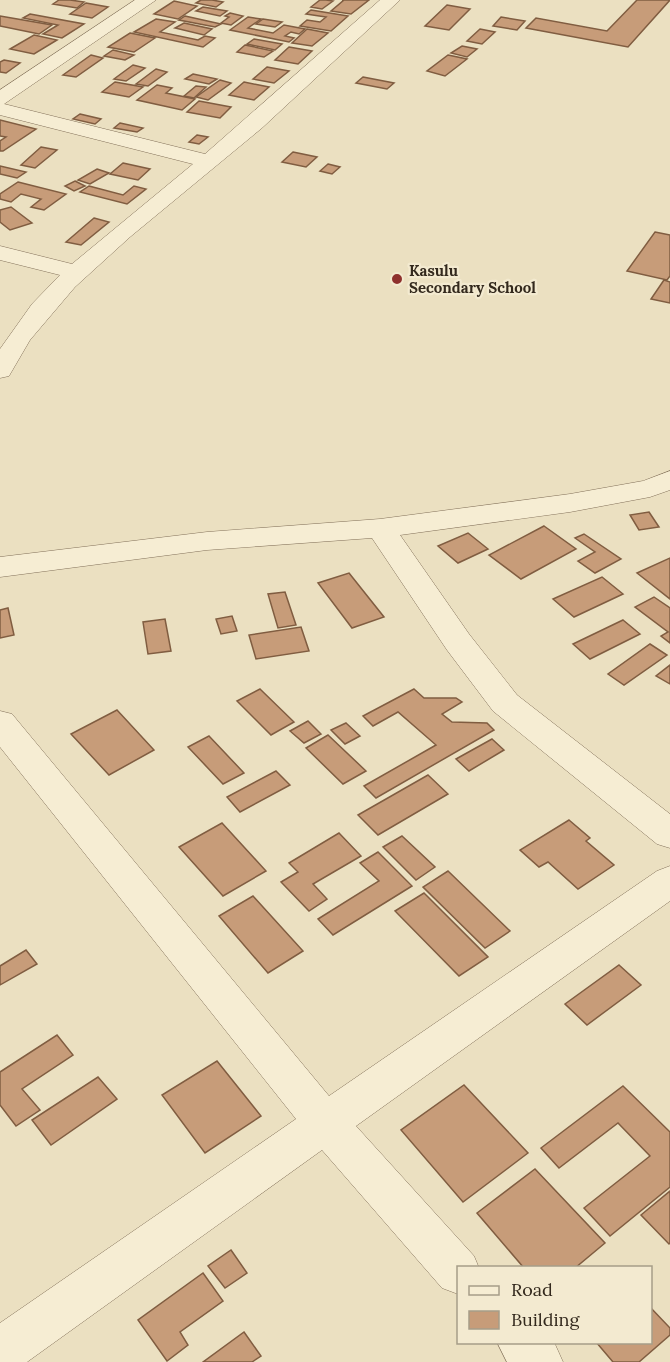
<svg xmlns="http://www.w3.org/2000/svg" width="670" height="1362" viewBox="0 0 670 1362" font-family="Lora,serif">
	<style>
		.building { fill: #c79c79; stroke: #805d41; stroke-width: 1.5 }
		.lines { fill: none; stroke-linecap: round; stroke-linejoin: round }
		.minor-casing { stroke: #83715a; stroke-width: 1 }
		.minor { fill: #f6edd3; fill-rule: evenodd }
		.poi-dot { fill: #8e312d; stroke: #f3ead0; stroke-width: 2 }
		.labels { text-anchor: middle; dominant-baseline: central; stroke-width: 4.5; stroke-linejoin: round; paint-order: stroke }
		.far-poi-label { font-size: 15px; font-weight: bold; fill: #33291d; stroke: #f3ead0; text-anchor: start }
	</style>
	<rect width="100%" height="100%" fill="#ebe0c1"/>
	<g class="building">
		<path d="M59,0h11l14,2 -7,6 -24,-4z"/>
		<path d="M201,0h11l11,2 -7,5 -20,-4z"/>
		<path d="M320,0h6l7,1 -11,8 -11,-2z"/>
		<path d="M342,0h27l-18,14 -20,-3 13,-11z"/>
		<path d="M637,0h33l-42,47 -102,-19 10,-10 71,13z"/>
		<path d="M174,1l23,5 -19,13 -24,-5z"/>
		<path d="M86,3l22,4 -16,11 -22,-4z"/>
		<path d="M447,5l23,4 -21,21 -24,-4z"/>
		<path d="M203,7l24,4 -7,5 -24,-5z"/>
		<path d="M311,10l37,6 -17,15 -31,-5 7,-6 13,2 6,-5 -20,-3z"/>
		<path d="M230,13l13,3 -12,9 -10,-2 8,-6 -4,-1z"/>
		<path d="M30,14l54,10 -22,14 -19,-4 15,-9 -35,-7z"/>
		<path d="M0,16l52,9 -13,9 -39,-8z"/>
		<path d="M185,16l36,8 -6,3 -36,-7z"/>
		<path d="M248,17l13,2 -13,9 25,5 11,-8 21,4 -6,5 -8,-2 -6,4 9,2 -5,4 -59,-12z"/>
		<path d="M501,17l24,4 -8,9 -24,-4z"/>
		<path d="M156,19l19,3 -15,10 38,8 7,-4 10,2 -12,9 -69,-15z"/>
		<path d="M263,19l19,3 -7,5 -19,-3z"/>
		<path d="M184,23l28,6 -8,6 -29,-7z"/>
		<path d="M307,29l21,4 -16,13 -20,-3z"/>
		<path d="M480,29l15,3 -13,12 -15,-3z"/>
		<path d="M130,33l25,5 -21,14 -26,-5z"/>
		<path d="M34,35l23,5 -23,14 -24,-5z"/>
		<path d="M254,39l28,5 -7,6 -28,-6z"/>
		<path d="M245,45l28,6 -9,6 -27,-5z"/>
		<path d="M462,46l15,3 -10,8 -16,-4z"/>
		<path d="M289,47l23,4 -14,13 -23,-4z"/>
		<path d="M113,50l21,5 -9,5 -21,-4z"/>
		<path d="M91,55l12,3 -27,19 -13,-2z"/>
		<path d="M448,55l19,4 -22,17 -18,-5z"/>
		<path d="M4,60l16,3 -14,10 -6,-1v-10z"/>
		<path d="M133,65l12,3 -19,13 -12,-2z"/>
		<path d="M267,67l22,4 -15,12 -21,-4z"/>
		<path d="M156,69l11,3 -19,14 -12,-2z"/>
		<path d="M193,74l24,5 -8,5 -24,-5z"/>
		<path d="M363,77l31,6 -7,6 -31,-6z"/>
		<path d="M220,80l11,3 -23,17 -12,-3z"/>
		<path d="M115,82l28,5 -14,10 -27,-5z"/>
		<path d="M244,82l25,5 -15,13 -25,-5z"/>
		<path d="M157,85l15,3 -6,5 29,6 -13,11 -45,-10z"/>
		<path d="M196,86l10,1 -12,11 -10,-2z"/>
		<path d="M199,101l32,6 -11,11 -33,-6z"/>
		<path d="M80,114l21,5 -6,5 -22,-5z"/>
		<path d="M0,120l36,9 -33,22h-3v-10l6,-4 -6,-1z"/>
		<path d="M120,123l23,5 -6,4 -23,-4z"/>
		<path d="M197,135l11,2 -9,7 -10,-2z"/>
		<path d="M41,147l16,3 -22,18 -14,-3z"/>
		<path d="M293,152l24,5 -11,10 -24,-5z"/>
		<path d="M123,163l27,6 -12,11 -28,-6z"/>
		<path d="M328,164l12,3 -8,7 -12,-3z"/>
		<path d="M0,166l26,6 -9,6 -17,-4z"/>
		<path d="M97,169l12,4 -19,11 -12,-4z"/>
		<path d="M75,181l10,5 -11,5 -9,-5z"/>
		<path d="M18,182l48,12 -22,16 -13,-3 10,-8 -20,-5 -10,8 -11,-3v-5z"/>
		<path d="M89,186l34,9 11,-9 12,3 -19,15 -47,-12z"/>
		<path d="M11,207l21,16 -22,7 -10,-8v-12z"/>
		<path d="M94,218l15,4 -28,23 -15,-3z"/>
		<path d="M655,232l15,3v41l-3,4 -40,-9z"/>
		<path d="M664,280l6,2v21l-19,-4z"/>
		<path d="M649,512l10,15 -20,3 -9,-15z"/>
		<path d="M544,526l32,23 -55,30 -32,-24z"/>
		<path d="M468,533l20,16 -30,14 -20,-17z"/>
		<path d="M584,534l37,25 -26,14 -17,-12 17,-9 -20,-14z"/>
		<path d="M670,558v41l-33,-26z"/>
		<path d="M349,573l35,44 -32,11 -34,-45z"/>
		<path d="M602,577l21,17 -49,23 -21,-18z"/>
		<path d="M285,592l11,33 -18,3 -10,-34z"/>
		<path d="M654,597l16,11v35l-9,-7 7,-4 -33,-25z"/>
		<path d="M8,608l6,27 -14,3v-28z"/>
		<path d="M232,616l5,15 -16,3 -5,-15z"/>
		<path d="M165,619l6,32 -23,3 -5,-32z"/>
		<path d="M623,620l17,14 -50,25 -17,-15z"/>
		<path d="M301,627l8,24 -53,8 -7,-24z"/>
		<path d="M650,644l17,11 -43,30 -16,-11z"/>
		<path d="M670,665v19l-14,-8z"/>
		<path d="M260,689l34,33 -23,13 -34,-34z"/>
		<path d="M414,689l10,9h32l6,4 -20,12 10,8 35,1 7,7 -118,68 -12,-12 72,-41 -38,-33 -25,14 -10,-10z"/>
		<path d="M117,710l37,40 -45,25 -38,-41z"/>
		<path d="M308,721l13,13 -17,9 -14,-12z"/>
		<path d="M346,723l14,13 -15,8 -14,-14z"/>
		<path d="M328,735l38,36 -23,13 -37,-36z"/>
		<path d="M209,736l35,37 -21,11 -35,-37z"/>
		<path d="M492,739l12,11 -35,21 -13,-12z"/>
		<path d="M276,771l14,14 -50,27 -13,-15z"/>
		<path d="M428,775l20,19 -70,41 -20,-20z"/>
		<path d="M569,820l21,18 -4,3 28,24 -36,24 -30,-27 -9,5 -19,-17z"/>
		<path d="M222,823l44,48 -43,25 -44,-49z"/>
		<path d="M339,833l22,23 -48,28 14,15 -18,12 -28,-29 17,-10 -9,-9z"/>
		<path d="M402,836l33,31 -19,13 -33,-33z"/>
		<path d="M378,852l34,34 -79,49 -15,-16 61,-38 -19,-18z"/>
		<path d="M448,871l62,60 -25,17 -62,-61z"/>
		<path d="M424,893l64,64 -29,19 -64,-65z"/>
		<path d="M253,896l50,55 -35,22 -49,-57z"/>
		<path d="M26,950l11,14 -37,21v-19z"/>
		<path d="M619,965l22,20 -54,40 -22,-21z"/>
		<path d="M57,1035l16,20 -51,34 18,21 -24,16 -16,-21v-33z"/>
		<path d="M217,1061l44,55 -56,37 -43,-58z"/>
		<path d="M98,1077l19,22 -66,46 -19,-25z"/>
		<path d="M464,1085l64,68 -65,49 -62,-72z"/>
		<path d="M623,1086l47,46v55l-60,49 -26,-28 66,-52 -32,-33 -59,45 -18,-20z"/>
		<path d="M535,1169l70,74 -30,25h-51l-47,-55z"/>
		<path d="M670,1191v52l-1,1 -28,-29z"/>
		<path d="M231,1250l16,23 -22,15 -17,-22z"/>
		<path d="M203,1273l20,28 -43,31 8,13 -21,16 -29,-41z"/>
		<path d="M650,1307l20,21v7l-31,27h-26l-17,-20h54z"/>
		<path d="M244,1332l17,24 -9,6h-49z"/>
	</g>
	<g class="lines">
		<g class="minor-casing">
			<g id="minor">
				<path d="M135,0h21l-152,104 201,50 175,-154h20l-138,128 -132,109 -55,50 -45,53 -21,36 -9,2v-29l32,-45 28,-29 -60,-15v-14l72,18 121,-100 -193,-49v-25z"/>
				<path d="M670,471v19l-20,7 -80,15 -170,23 69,99 48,61 153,119v34l-13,-4 -164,-133 -46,-61 -75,-112 -165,12 -207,27v-20l207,-25 173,-13 190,-25 73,-13z"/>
				<path d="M0,711l12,3 317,382 328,-225 13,-5v35l-314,225 118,130 5,12h-21v26l-16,-6 -120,-138 -295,212h-27v-39l296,-204 -296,-372z"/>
				<path d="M497,1342h57l9,20h-56z"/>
			</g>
		</g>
		<use href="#minor" class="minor"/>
	</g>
	<circle class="poi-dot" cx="397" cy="279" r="6"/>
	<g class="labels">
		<g class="far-poi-label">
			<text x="409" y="270">Kasulu<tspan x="409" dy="17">Secondary School</tspan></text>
		</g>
	</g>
	<rect x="457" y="1266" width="195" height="78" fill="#f3ead0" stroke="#a69d88" stroke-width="1.5"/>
	<rect x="469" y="1286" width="30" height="9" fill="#f6edd3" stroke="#a69d88" stroke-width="1.5"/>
	<text x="511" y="1296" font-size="18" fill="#33291d">Road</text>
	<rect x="469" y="1311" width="30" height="18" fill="#c79c79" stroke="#a69d88" stroke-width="1.5"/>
	<text x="511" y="1326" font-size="18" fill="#33291d">Building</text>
</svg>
